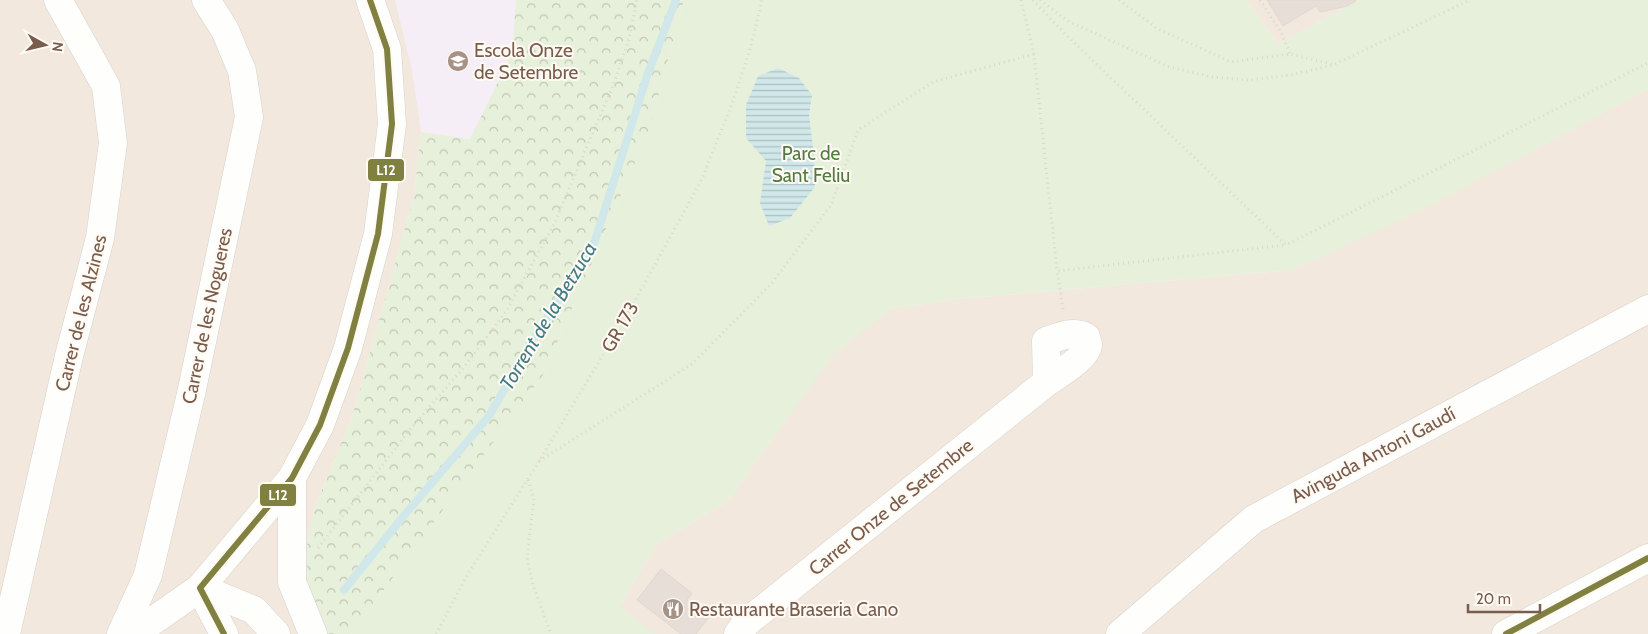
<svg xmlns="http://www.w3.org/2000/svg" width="1648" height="634" viewBox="0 0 1648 634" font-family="Cabin,sans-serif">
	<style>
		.residential { fill: #f2e8de }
		.education { fill: #f6eef6 }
		.forest { fill: url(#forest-crowns) }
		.park { fill: #e7f0db }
		.water { fill: url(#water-rules) }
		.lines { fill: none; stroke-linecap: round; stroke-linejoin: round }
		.stream { stroke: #d0e8ea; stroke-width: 8 }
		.building { fill: #e6ded7; stroke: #e2d8d2 }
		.street-casing { stroke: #d7d1cb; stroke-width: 29 }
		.path { stroke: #dcd5d0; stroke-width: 3; stroke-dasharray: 1 4; stroke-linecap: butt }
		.street { stroke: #fefefd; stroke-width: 28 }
		.bus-1-casing { stroke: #fffaf3; stroke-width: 10 }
		.bus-1 { stroke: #808040; stroke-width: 6 }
		.labels { text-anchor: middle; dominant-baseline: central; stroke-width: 4; stroke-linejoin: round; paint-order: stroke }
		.poi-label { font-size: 19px; fill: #7a5c4d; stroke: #fffaf3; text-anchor: start }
		.park-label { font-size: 19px; fill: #537a41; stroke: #fffaf3 }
		.street-label { font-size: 19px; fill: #7a5c4d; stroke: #fffaf3 }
		.water-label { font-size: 20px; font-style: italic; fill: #437c86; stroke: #fffaf3 }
		.line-badge { stroke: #fffaf3; stroke-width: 2 }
		.badge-label { font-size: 14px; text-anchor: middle; font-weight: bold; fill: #fff }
	</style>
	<defs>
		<pattern id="forest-crowns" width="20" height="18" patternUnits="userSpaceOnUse" patternTransform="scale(1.25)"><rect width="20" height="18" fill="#e7f0db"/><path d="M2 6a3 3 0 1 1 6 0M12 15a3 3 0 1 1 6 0" fill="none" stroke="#c0c6b4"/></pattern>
		<pattern id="water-rules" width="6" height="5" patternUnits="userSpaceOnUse" patternTransform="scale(1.25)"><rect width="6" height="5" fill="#d0e8ea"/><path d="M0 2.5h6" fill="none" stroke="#aebfc0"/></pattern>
	</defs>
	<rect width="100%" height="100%" fill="#f9f5f0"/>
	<g class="residential">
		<path d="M0,0h516l-95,133 -7,63 -62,221 -37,90 -8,39 12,77 8,11h-327z"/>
		<path d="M1246,0h114l-82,44z"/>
		<path d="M1648,89v545h-1050l22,-28 37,-62 71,-43 105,-147 58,-45 68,-10 334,-29 137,-65z"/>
	</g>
	<path class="education" d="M395,0h121l-4,52 -42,87 -49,-7 -9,-62z"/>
	<path class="forest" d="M516,0h168l-34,128 -106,246 -193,260h-24l-8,-11 -12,-36v-41l8,-39 37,-90 62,-221 7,-64 49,7 42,-86z"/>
	<path class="park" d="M684,0h562l32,44 82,-44h288v89l-218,117 -137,64 -334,29 -68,10 -58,46 -105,146 -71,43 -37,62 34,28h-55l9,-13 -10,13h-247l193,-260 106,-246z"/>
	<path class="water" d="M778,68l21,10 13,17 -3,20 5,41 1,31 -25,31 -21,8 -9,-23 6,-42 -20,-23v-33l12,-29z"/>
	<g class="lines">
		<path class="stream" d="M344,590l58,-72 87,-102 41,-72 62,-94 56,-177 28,-73"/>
	</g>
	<g class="building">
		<path d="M1267,0h88l1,1 -9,5 -27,6 -4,-6 -33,20z"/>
		<path d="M661,569l31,24 -5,7 22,17 -13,17h-15l-44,-34z"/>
	</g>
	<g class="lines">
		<g class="street-casing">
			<g id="street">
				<path d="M292,478v104l21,52"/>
				<path d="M200,588l54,22 22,24"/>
				<path d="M200,588l24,46"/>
				<path d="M6,634l63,-278 31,-118 13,-95 -7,-57 -48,-86"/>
				<path d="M121,634l27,-59 43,-181 58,-277 -7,-46 -17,-41 -19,-30"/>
				<path d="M134,634l66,-46 92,-110 28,-53 28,-77 30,-114 14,-110 -5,-75 -17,-49"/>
				<path d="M738,634l9,-12 300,-240c10,-7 40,-24 41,-37 0,-2 -1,-5 -2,-8 -14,-7 -26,0 -40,4l1,41"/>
				<path d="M1120,634l134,-115 394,-210"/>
				<path d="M1506,634l142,-76"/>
			</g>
		</g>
		<g class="path">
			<path d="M1021,0l13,54 23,217"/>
			<path d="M1033,0l32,34 221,211 362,-182"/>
			<path d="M1040,0l28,21 101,46 43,10 37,3 42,-5 42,-10 137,-65"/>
			<path d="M1119,0l39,29 73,33 59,-8 42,10"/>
			<path d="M1260,0l21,32 9,22"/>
			<path d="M1063,309l-6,-38 228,-26"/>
			<path d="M539,461l153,-97 79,-80 60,-79 27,-75 75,-48 101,-28"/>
			<path d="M528,480l6,19 -7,58 6,28 18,49"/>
			<path d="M318,548l94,-121 49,-56 46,-61 47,-86 59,-138 16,-47 8,-39"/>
			<path d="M436,634l33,-62 64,-101 93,-154 75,-136 32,-80 19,-58 10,-43"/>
		</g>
		<use href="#street" class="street"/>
		<g class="bus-1-casing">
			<g id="bus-1">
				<path d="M224,634l-24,-46 92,-110 28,-53 28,-77 30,-114 14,-110 -5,-75 -17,-49"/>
				<path d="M1506,634l142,-76"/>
			</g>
		</g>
		<use href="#bus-1" class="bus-1"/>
	</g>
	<defs>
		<g id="school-disc" transform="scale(1.125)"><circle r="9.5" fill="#a69286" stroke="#fffaf3"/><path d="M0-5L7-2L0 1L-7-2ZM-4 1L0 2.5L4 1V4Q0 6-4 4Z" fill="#fff"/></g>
		<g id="restaurant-disc" transform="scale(1.125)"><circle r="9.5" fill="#a69286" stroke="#fffaf3"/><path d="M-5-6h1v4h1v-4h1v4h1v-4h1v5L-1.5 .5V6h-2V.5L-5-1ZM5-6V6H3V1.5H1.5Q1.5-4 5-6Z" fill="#fff"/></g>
	</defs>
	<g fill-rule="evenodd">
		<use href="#school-disc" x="458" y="61"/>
		<use href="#restaurant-disc" x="673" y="609"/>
	</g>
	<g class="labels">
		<g class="poi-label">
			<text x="474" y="50">Escola Onze<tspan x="474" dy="22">de Setembre</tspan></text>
			<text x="689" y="609">Restaurante Braseria Cano</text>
		</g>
		<g class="park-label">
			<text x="811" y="153">Parc de<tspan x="811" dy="22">Sant Feliu</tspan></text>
		</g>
		<g class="street-label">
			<text transform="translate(81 313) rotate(-76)">Carrer de les Alzines</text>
			<text transform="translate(207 316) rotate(-78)">Carrer de les Nogueres</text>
			<text transform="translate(620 327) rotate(-60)">GR 173</text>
			<text transform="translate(1373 455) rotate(-28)">Avinguda Antoni Gaudí</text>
			<text transform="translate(891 507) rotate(-39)">Carrer Onze de Setembre</text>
		</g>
		<g class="water-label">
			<text transform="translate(548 316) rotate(-59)">Torrent de la Betzuca</text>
		</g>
	</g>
	<g class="line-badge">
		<rect x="367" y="158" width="38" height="24" rx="5" fill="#808040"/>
		<rect x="259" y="483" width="38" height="24" rx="5" fill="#808040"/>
	</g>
	<g class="badge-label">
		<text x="386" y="175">L12</text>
		<text x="278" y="500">L12</text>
	</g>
	<g transform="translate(45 45) rotate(98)" stroke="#fffaf3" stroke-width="4" paint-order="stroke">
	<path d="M0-4L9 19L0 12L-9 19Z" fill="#7a5c4d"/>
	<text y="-8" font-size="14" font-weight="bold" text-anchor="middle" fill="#7a5c4d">N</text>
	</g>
	<path d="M1468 604v8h72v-8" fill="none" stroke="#7a5c4d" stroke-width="2.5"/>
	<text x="1476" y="604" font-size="15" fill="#7a5c4d" stroke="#fffaf3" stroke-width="4" paint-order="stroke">20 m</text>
</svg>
